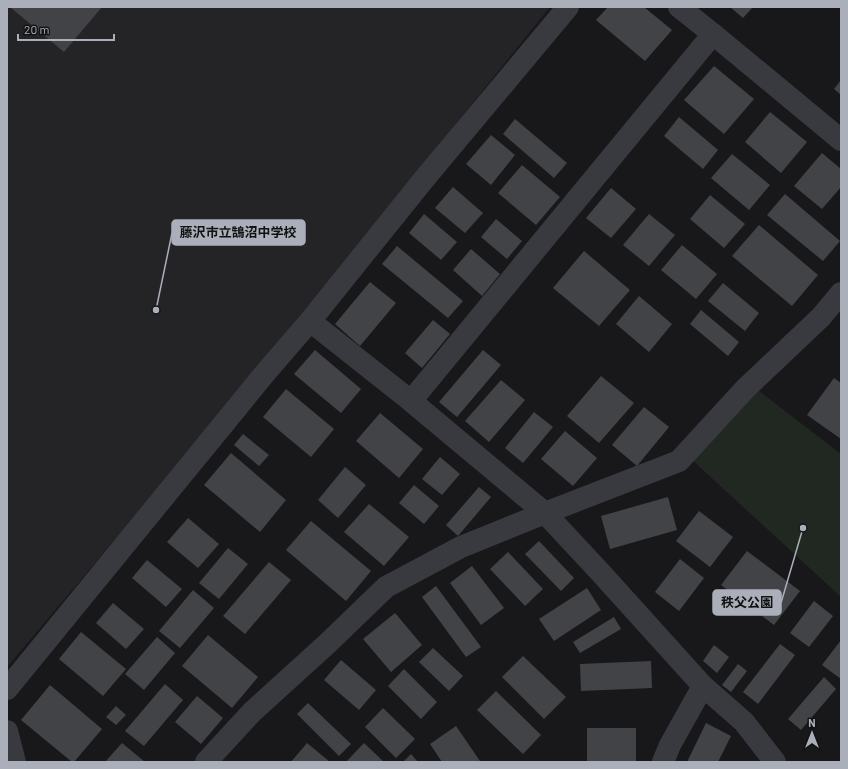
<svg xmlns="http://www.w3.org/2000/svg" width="848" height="769" viewBox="0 0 848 769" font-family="Barlow,'Noto Sans JP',sans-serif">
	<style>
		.built { fill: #242427 }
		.green { fill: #202821 }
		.building { fill: #424347 }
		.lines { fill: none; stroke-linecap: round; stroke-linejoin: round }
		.minor { stroke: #393a3f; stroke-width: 22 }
		.leader { fill: none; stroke: #aaafba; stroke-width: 1.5 }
		.callout-dot { fill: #aaafba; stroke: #131315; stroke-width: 1.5 }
		.callout { fill: #aaafba; stroke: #aaafba; stroke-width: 1.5 }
		.callout-label { font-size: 13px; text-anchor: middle; font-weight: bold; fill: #111 }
	</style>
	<rect width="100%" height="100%" fill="#18181a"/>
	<path class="built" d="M7,7h543l-195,242 -215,261 -133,157z"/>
	<path class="green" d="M750,384l91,70v143l-150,-138z"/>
	<g class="building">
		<path d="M10,7h92l-38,45z"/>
		<path d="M608,7h36l28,23 -27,31 -49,-41z"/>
		<path d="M730,7h23l-10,11z"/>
		<path d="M714,66l40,33 -30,35 -40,-34z"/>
		<path d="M841,80v15l-7,-6z"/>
		<path d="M770,112l37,30 -26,31 -36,-31z"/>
		<path d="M679,117l39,33 -15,19 -39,-33z"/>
		<path d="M515,119l52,44 -13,15 -51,-44z"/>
		<path d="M491,135l24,20 -24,30 -25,-21z"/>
		<path d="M822,153l19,16v18l-19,22 -28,-23z"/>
		<path d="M732,154l38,31 -21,25 -38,-32z"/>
		<path d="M522,165l38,32 -24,28 -38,-32z"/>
		<path d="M453,187l30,26 -18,20 -30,-25z"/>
		<path d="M611,188l25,21 -25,29 -25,-20z"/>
		<path d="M785,194l55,47 -17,20 -56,-46z"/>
		<path d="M710,195l35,29 -21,24 -34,-29z"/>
		<path d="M424,214l33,28 -16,18 -32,-27z"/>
		<path d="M649,214l26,21 -26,31 -26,-21z"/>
		<path d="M496,219l26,22 -15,18 -26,-22z"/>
		<path d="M759,225l59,50 -26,31 -60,-50z"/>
		<path d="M682,245l35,29 -21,25 -35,-29z"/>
		<path d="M397,246l66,55 -15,17 -66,-54z"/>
		<path d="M471,249l29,25 -18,22 -29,-26z"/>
		<path d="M584,251l46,39 -31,36 -46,-38z"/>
		<path d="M370,282l26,21 -36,43 -25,-22z"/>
		<path d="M723,283l36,30 -14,18 -37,-30z"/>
		<path d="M639,296l33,28 -23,28 -33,-28z"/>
		<path d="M701,310l38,32 -11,14 -38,-32z"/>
		<path d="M433,320l17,14 -28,34 -17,-15z"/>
		<path d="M315,350l46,39 -20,24 -47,-39z"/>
		<path d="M483,350l18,15 -44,52 -18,-15z"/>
		<path d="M601,376l33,27 -35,40 -32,-27z"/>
		<path d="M834,378l7,5v56l-34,-24z"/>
		<path d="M501,380l24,20 -36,42 -24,-21z"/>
		<path d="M286,389l48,40 -23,28 -48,-40z"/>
		<path d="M644,407l25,20 -32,39 -25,-21z"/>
		<path d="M534,412l19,15 -30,36 -18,-15z"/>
		<path d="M380,413l43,36 -24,29 -43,-37z"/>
		<path d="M565,431l32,27 -24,28 -32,-27z"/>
		<path d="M243,434l26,21 -10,11 -25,-21z"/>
		<path d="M231,453l55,47 -26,32 -56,-47z"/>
		<path d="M440,457l20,17 -18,21 -20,-16z"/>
		<path d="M345,467l21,18 -28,33 -20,-18z"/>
		<path d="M414,485l25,21 -15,18 -25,-21z"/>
		<path d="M479,487l12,10 -33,39 -12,-11z"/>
		<path d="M668,497l9,33 -67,19 -9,-33z"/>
		<path d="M369,504l40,33 -25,29 -40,-34z"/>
		<path d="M699,511l34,26 -23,30 -34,-26z"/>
		<path d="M188,518l31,26 -21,24 -31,-26z"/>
		<path d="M311,521l60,50 -25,30 -60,-51z"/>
		<path d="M539,541l35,37 -13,13 -36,-37z"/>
		<path d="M228,548l20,16 -29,35 -20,-16z"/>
		<path d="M747,551l53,40 -26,34 -53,-40z"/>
		<path d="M508,552l35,37 -18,17 -35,-37z"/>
		<path d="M680,559l24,19 -25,33 -24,-19z"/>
		<path d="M147,560l35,29 -16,18 -34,-29z"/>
		<path d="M269,562l22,18 -46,54 -22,-18z"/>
		<path d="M472,566l32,42 -23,17 -31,-42z"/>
		<path d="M436,586l45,61 -15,10 -44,-60z"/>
		<path d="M587,588l14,22 -47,31 -15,-22z"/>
		<path d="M193,590l21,18 -34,40 -21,-17z"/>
		<path d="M814,601l19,15 -24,31 -19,-14z"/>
		<path d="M113,603l31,26 -18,20 -30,-26z"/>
		<path d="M395,613l27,32 -31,27 -28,-33z"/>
		<path d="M614,617l7,12 -41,24 -7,-11z"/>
		<path d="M81,632l45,37 -23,27 -44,-37z"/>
		<path d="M208,635l50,42 -26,31 -50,-42z"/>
		<path d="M157,637l18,16 -31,37 -19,-16z"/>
		<path d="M841,640v39l-19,-14z"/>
		<path d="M780,644l15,11 -37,49 -15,-12z"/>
		<path d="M714,645l15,12 -12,16 -14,-12z"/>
		<path d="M433,648l30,28 -14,15 -30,-29z"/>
		<path d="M523,656l43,41 -22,22 -42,-42z"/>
		<path d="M341,660l35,30 -17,20 -35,-30z"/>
		<path d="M651,661l1,27 -71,3 -1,-27z"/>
		<path d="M738,664l9,7 -16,21 -9,-7z"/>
		<path d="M404,669l33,33 -16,17 -33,-33z"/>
		<path d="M824,677l12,12 -35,41 -13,-11z"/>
		<path d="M165,684l18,16 -39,46 -19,-15z"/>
		<path d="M50,685l52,44 -28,33h-2l-51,-42z"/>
		<path d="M496,691l45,44 -18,19 -46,-44z"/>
		<path d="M197,696l26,22 -22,26 -26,-22z"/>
		<path d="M308,703l43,41 -12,12 -42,-42z"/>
		<path d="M116,706l10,9 -10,10 -10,-8z"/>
		<path d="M383,708l32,31 -19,19 -31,-31z"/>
		<path d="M706,723l25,13 -13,26h-31z"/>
		<path d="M456,726l24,35 -1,1h-37l-12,-18z"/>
		<rect x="587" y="728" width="49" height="34"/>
		<path d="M122,743l23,19h-40z"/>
		<path d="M307,743l23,19h-39z"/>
		<path d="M364,743l20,19h-38z"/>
		<path d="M411,754l7,8h-15z"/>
	</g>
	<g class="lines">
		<g class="minor">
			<path d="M679,7l34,27 128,106"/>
			<path d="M310,321l101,80 134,112 55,59 103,114 41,36 31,40"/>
			<path d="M411,401l302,-367"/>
			<path d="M7,689l259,-317 44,-51 115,-143 143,-171"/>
			<path d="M7,731l8,31"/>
			<path d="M206,762l46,-50 76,-69 58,-56 75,-40 84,-34 134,-52 66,-72 76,-72 20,-24"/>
			<path d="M663,762l7,-17 33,-59"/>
		</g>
	</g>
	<path class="leader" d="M156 310L172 233M803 528L781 603"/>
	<g class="callout-dot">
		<circle cx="156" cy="310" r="4"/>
		<circle cx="803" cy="528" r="4"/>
	</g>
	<g class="callout">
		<rect x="172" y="220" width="133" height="25" rx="4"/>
		<rect x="713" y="590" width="68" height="25" rx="4"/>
	</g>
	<g class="callout-label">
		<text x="238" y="237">藤沢市立鵠沼中学校</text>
		<text x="747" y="607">秩父公園</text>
	</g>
	<rect width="848" height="769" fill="none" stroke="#aaafba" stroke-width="16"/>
	<g transform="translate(812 733)" stroke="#131315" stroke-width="3" paint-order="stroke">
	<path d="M0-3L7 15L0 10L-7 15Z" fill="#aaafba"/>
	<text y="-6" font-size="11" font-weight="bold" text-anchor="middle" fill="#aaafba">N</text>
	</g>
	<path d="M18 34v6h96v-6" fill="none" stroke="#aaafba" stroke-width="2"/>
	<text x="24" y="34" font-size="12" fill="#aaafba" stroke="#131315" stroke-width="3" paint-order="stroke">20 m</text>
</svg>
